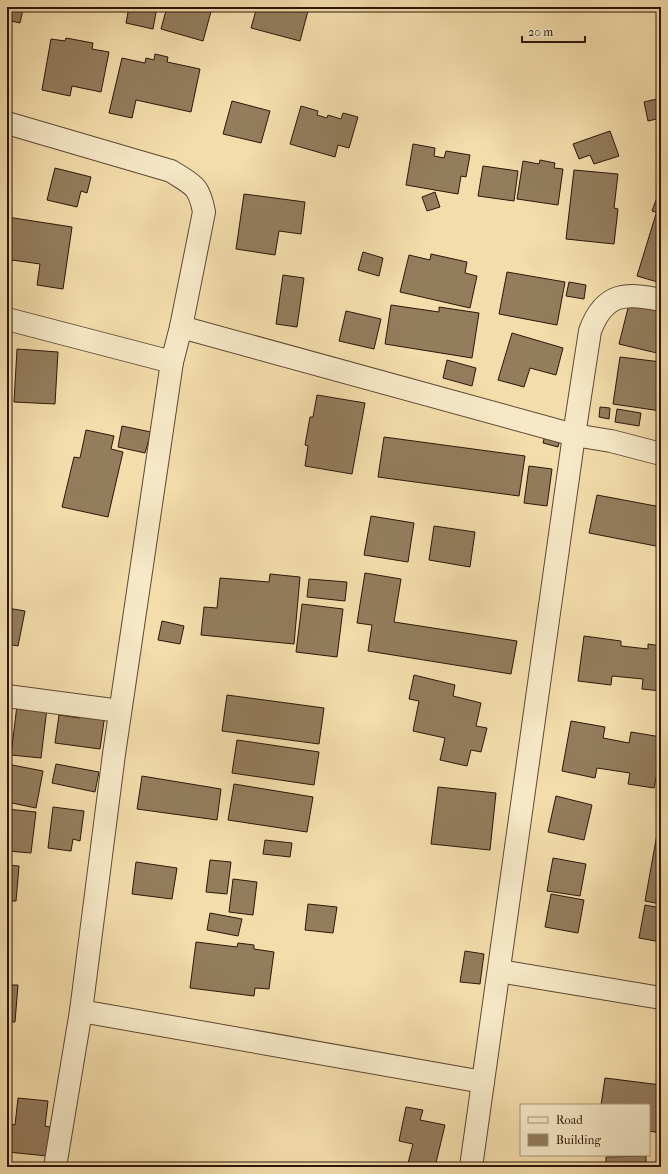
<svg xmlns="http://www.w3.org/2000/svg" width="668" height="1174" viewBox="0 0 668 1174" font-family="'IM FELL French Canon',serif">
	<style>
		.building { fill: #937d5d; stroke: #2c1609 }
		.lines { fill: none; stroke-linecap: round; stroke-linejoin: round }
		.minor-casing { stroke: #5e4832; stroke-width: 24 }
		.minor { stroke: #f7e9c8; stroke-width: 22 }
	</style>
	<rect width="100%" height="100%" fill="#f3ddab"/>
	<filter id="stains"><feTurbulence type="fractalNoise" baseFrequency=".005" numOctaves="4"/><feColorMatrix values="0 0 0 0 .2 0 0 0 0 .09 0 0 0 0 .02 0 0 0 .5 -.17"/></filter>
	<radialGradient id="worn" r=".72"><stop offset=".6" stop-color="#630" stop-opacity="0"/><stop offset="1" stop-color="#630" stop-opacity=".3"/></radialGradient>
	<g class="building">
		<path d="M7,7l16,2 -3,14 -13,-3z"/>
		<path d="M129,7h28l-4,22 -27,-6z"/>
		<path d="M167,7l45,1 -9,33 -42,-12z"/>
		<path d="M257,7h52l-9,34 -49,-13z"/>
		<path d="M66,38l27,5 -1,6 17,3 -8,40 -29,-6 -2,10 -28,-6 9,-51 14,2z"/>
		<path d="M155,54l13,3 -1,5 33,7 -9,43 -55,-12 -4,18 -23,-5 13,-55 23,5 1,-5 8,2z"/>
		<path d="M661,98v20l-13,3 -4,-19z"/>
		<path d="M232,101l38,10 -9,32 -38,-9z"/>
		<path d="M301,106l17,5 -1,4 10,3 1,-3 13,4 2,-6 15,4 -9,31 -11,-3 -3,12 -45,-13z"/>
		<path d="M610,131l9,25 -25,8 -4,-9 -11,4 -6,-15z"/>
		<path d="M413,144l22,4 -1,8 10,2 2,-7 24,4 -4,22 -5,-1 -3,18 -52,-9z"/>
		<path d="M540,160l15,3 -1,5 9,1 -5,36 -41,-6 6,-38 16,3z"/>
		<path d="M483,166l35,5 -4,30 -36,-5z"/>
		<path d="M55,168l36,9 -4,16 -6,-2 -4,16 -30,-7z"/>
		<path d="M574,170l44,4 -4,34 4,1 -4,35 -48,-5z"/>
		<path d="M661,171v16l-4,-1z"/>
		<path d="M660,189h1v25l-9,-3z"/>
		<path d="M435,192l5,15 -13,4 -5,-14z"/>
		<path d="M244,194l61,8 -4,32 -22,-3 -4,24 -39,-6z"/>
		<path d="M656,214l5,2v67l-24,-7z"/>
		<path d="M7,217l65,10 -9,62 -26,-4 3,-21 -28,-4 -3,21 -2,-1z"/>
		<path d="M363,252l20,6 -4,18 -21,-6z"/>
		<path d="M431,254l36,8 -2,11 12,3 -7,32 -70,-16 9,-37 21,5z"/>
		<path d="M507,272l58,10 -8,43 -58,-11z"/>
		<path d="M283,275l21,3 -7,49 -21,-3z"/>
		<path d="M569,282l17,3 -2,14 -18,-3z"/>
		<path d="M630,300l31,7v47l-42,-10z"/>
		<path d="M391,305l48,7v-5l40,6 -7,45 -87,-14z"/>
		<path d="M346,311l35,8 -7,30 -35,-8z"/>
		<path d="M512,333l51,15 -7,27 -26,-7 -6,19 -26,-7z"/>
		<path d="M17,349l41,3 -3,52 -41,-2z"/>
		<path d="M620,357l41,5v49l-48,-7z"/>
		<path d="M447,360l29,8 -4,18 -29,-8z"/>
		<path d="M317,395l48,8 -13,71 -47,-8 3,-20 -3,-1 5,-28h3z"/>
		<path d="M600,407l10,1 -1,11 -10,-2z"/>
		<path d="M617,409l24,4 -2,13 -24,-4z"/>
		<path d="M122,426l29,6 -6,21 -27,-6z"/>
		<path d="M86,430l28,6 -3,13 12,3 -15,65 -46,-10 12,-50 6,1z"/>
		<path d="M546,431l15,4 -3,12 -15,-4z"/>
		<path d="M384,437l141,19 -6,40 -141,-19z"/>
		<path d="M529,466l23,3 -5,37 -23,-3z"/>
		<path d="M597,495l64,12v40l-72,-14z"/>
		<path d="M371,516l43,7 -6,39 -44,-7z"/>
		<path d="M434,526l41,6 -5,35 -41,-7z"/>
		<path d="M365,573l36,6 -7,43 123,19 -6,33 -143,-23 4,-26 -15,-2z"/>
		<path d="M270,574l30,3 -6,67 -93,-9 3,-28 13,1 3,-30 49,4z"/>
		<path d="M309,579l38,3 -2,19 -38,-4z"/>
		<path d="M302,604l41,5 -6,48 -41,-5z"/>
		<path d="M7,608l18,3 -7,35 -11,-2z"/>
		<path d="M162,621l22,5 -4,18 -22,-4z"/>
		<path d="M584,636l37,5v5l27,3v-5l13,2v45l-19,-2 1,-10 -31,-3 -1,9 -33,-4z"/>
		<path d="M414,675l41,10 -2,11 28,7 -5,23 11,2 -6,24 -10,-2 -4,16 -27,-6 5,-22 -32,-7 6,-30 -10,-2z"/>
		<path d="M227,695l97,13 -5,36 -97,-13z"/>
		<path d="M17,705l30,3 -6,50 -30,-3z"/>
		<path d="M80,711l25,3 -5,35 -45,-6 4,-28 21,3z"/>
		<path d="M571,721l34,6 -2,11 26,5 2,-11 30,5v16l-7,35 -26,-4 2,-11 -33,-5 -2,10 -33,-7z"/>
		<path d="M237,740l82,12 -5,33 -82,-12z"/>
		<path d="M7,764l36,7 -7,37 -29,-6z"/>
		<path d="M56,764l43,8 -4,20 -43,-9z"/>
		<path d="M142,776l79,13 -4,31 -80,-11z"/>
		<path d="M234,784l79,13 -6,35 -79,-12z"/>
		<path d="M438,787l58,6 -6,57 -59,-6z"/>
		<path d="M556,796l36,9 -8,35 -36,-8z"/>
		<path d="M53,807l31,4 -4,30 -7,-2 -2,12 -23,-3z"/>
		<path d="M7,809l29,3 -5,41 -24,-2z"/>
		<path d="M661,812v92l-16,-3z"/>
		<path d="M265,840l27,3 -2,14 -27,-3z"/>
		<path d="M553,858l33,6 -6,32 -33,-5z"/>
		<path d="M210,860l21,2 -4,32 -21,-2z"/>
		<path d="M136,862l41,6 -5,31 -40,-5z"/>
		<path d="M7,865l12,1 -3,35h-9z"/>
		<path d="M233,879l24,3 -4,33 -24,-3z"/>
		<path d="M551,894l33,6 -6,33 -33,-6z"/>
		<path d="M308,904l29,3 -4,26 -28,-3z"/>
		<path d="M645,905l16,3v34l-22,-4z"/>
		<path d="M210,913l32,6 -4,17 -31,-6z"/>
		<path d="M196,942l41,5 1,-4 16,2v4l20,3 -5,37 -14,-1 -1,8 -64,-8z"/>
		<path d="M465,951l19,3 -4,30 -20,-2z"/>
		<path d="M7,971h4l-1,14h8l-3,37h-8v3z"/>
		<path d="M605,1078l56,7 -1,48 -11,-2v-26h-48z"/>
		<path d="M18,1098l30,3 -3,25 5,1 -3,29 -39,-4 2,-28 5,1z"/>
		<path d="M406,1107l17,3 -3,10 25,5 -10,42h-28l6,-23 -14,-3z"/>
		<path d="M646,1156v11h-40v-10z"/>
	</g>
	<g class="lines">
		<g class="minor-casing">
			<g id="minor">
				<path d="M7,123l164,48c22,14 28,14 33,41l-23,115 -9,35 -58,392 -33,257 -26,156"/>
				<path d="M7,319l165,43"/>
				<path d="M181,327l393,108 37,6 50,13"/>
				<path d="M7,696l113,15"/>
				<path d="M499,971l162,27"/>
				<path d="M81,1011l402,71"/>
				<path d="M471,1167l103,-732 16,-104c14,-38 35,-39 71,-31"/>
			</g>
		</g>
		<use href="#minor" class="minor"/>
	</g>
	<rect width="668" height="1174" fill="none" stroke="#f3ddab" stroke-width="24"/>
	<rect x="8" y="8" width="652" height="1158" fill="none" stroke="#2c1609" stroke-width="2"/>
	<rect x="12" y="12" width="644" height="1150" fill="none" stroke="#2c1609"/>
	<rect x="520" y="1104" width="130" height="52" fill="#f7e9c8" stroke="#a6957c"/>
	<rect x="528" y="1117" width="20" height="6" fill="#f7e9c8" stroke="#a6957c"/>
	<text x="556" y="1124" font-size="12" fill="#2c1609">Road</text>
	<rect x="528" y="1134" width="20" height="12" fill="#937d5d" stroke="#a6957c"/>
	<text x="556" y="1144" font-size="12" fill="#2c1609">Building</text>
	<path d="M522 36v6h63v-6" fill="none" stroke="#2c1609" stroke-width="2"/>
	<text x="528" y="36" font-size="12" fill="#2c1609" stroke="#f7e9c8" stroke-width="3" paint-order="stroke">20 m</text>
	<rect width="100%" height="100%" filter="url(#stains)"/>
	<rect width="100%" height="100%" fill="url(#worn)"/>
</svg>
